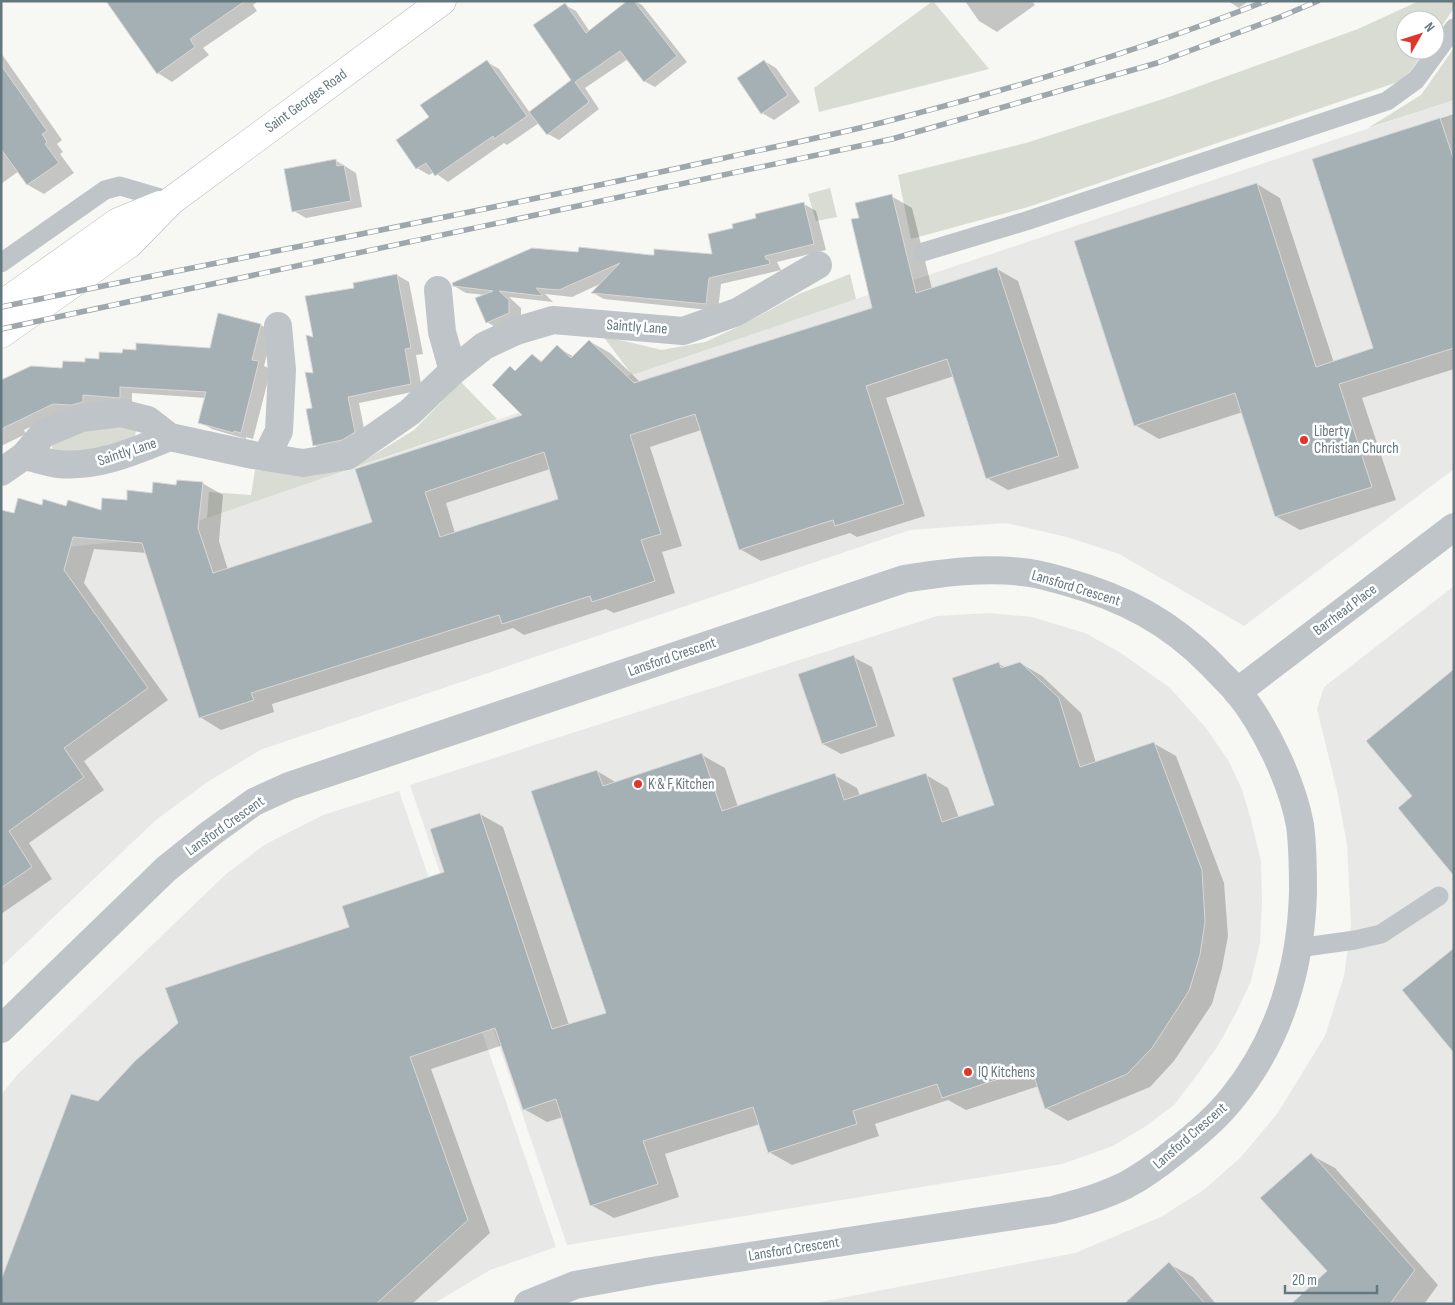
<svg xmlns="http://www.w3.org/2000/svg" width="1455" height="1305" viewBox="0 0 1455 1305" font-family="'Sofia Sans Condensed',sans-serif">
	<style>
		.built { fill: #e8e8e7 }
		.green { fill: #d8dcd3 }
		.shadow { fill: #0003; fill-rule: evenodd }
		.building { fill: #a5b0b4; stroke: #d9d8d7; fill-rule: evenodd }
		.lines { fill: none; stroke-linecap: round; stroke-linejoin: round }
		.secondary-casing { stroke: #b1b8bb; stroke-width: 29 }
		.service { stroke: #bec4c7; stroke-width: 19 }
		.minor { stroke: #bec4c7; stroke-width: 28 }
		.secondary { stroke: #fff; stroke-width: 28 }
		.rail-casing { stroke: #9ea7ab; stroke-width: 5.5 }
		.rail { stroke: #fff; stroke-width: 4; stroke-dasharray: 11; stroke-linecap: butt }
		.poi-dot { fill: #e0372c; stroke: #fff; stroke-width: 2 }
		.labels { text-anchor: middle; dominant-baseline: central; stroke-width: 5; stroke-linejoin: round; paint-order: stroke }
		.street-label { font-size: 15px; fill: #63777f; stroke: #fff }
		.poi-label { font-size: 15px; fill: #63777f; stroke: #fff; text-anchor: start }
	</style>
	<rect width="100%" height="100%" fill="#f7f7f4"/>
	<g class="built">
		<path d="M1454,100v369l-210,157 -125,-72 -52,-17 -61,-14 -96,7 -650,220 -54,33 -50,37 -155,147v-414l140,-13 715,-241z"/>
		<path d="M1454,586v718h-644l265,-51 86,-36 44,-28 36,-32 36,-43 48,-78 19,-60 7,-52 -4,-79 -9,-50 -21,-86 7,-22z"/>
		<path d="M989,613l43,4 53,16 36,20 49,35 36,40 22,32 13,27 9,29 11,45 1,41 -2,41 -9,38 -14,30 -18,33 -22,31 -23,30 -28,21 -33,20 -51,18 -495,81 -157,-460 527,-169z"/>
		<path d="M399,791l157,456 -66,23 -57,34h-432v-209l16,-20 208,-200 39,-30 59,-30z"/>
	</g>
	<g class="green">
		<path d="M933,1l56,68 -170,43 -5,-24z"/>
		<path d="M1419,1h35v7l-19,28v-16h-30v30h20l-21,30 -376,127 -117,32 -13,-64 128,-32 143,-46 189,-68z"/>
		<path d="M1454,48v52l-86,28 53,-33z"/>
		<path d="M830,188l7,29 -21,4 -8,-27z"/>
		<path d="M850,274l6,25 -224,76 -29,-39 59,14 43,-8 39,-18 55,-30z"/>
		<path d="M461,382l36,37 -290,99 2,-26 42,3 4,-25 53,4 61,-16 45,-28z"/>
		<path d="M126,425l10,6 -2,9 -67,17 -14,-7 -2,-7 4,-8z"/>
	</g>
	<g class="shadow">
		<path d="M107,1h151l-5,4 4,6 -54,37 6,7 -37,27 -14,-9z"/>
		<path d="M629,1h6l7,4 45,57 -32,25 -11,-6 -16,-22 -43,29 14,21 -40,31 -11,-6 -9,-11 -32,22 -3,-2 -56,39 -14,-10 -5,3 -12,-7 -19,-28 33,-22 56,-56 12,7 31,44 43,-33 -8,-75 11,6 14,21z"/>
		<path d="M965,1h67l3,4 -38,27 -18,-11z"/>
		<path d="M1228,1h21l-10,7z"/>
		<path d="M1,53l61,87 -5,4 6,8 -3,2 14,19 -30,21 -16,-9 -9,-14 -18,13z"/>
		<path d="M764,61l12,7 24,34 -26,18 -12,-7z"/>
		<path d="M1454,114v255l-92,29 34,102 -96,30 -23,-13 -34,-105 -84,27 -24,-14 122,-241 23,14 54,165 41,-14 -61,-189z"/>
		<path d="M335,160l21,13 6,34 -56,11 -12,-7z"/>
		<path d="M891,196l21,12 20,81 65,-20 21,12 61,187 -71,22 -21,-12 -33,-102 -68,22 39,118 -68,21 -7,-4 -89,28 -21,-12 -39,-119 -51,17 32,99 -20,6 13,41 -61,20 -8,-4 -82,26 -11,-7 -241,76 2,8 -53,18 -21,-13 -53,-164 -53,-4 -10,34 84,117 -84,61 20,29 -75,53 23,36 -51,35v-403l14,4 28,-9 59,6 26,-10 50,-16 24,-3 21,12 -4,46 9,29 146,-47 150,-108 -14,-47 6,4 16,-17 11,7 14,-15 17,10 15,-16 21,12 30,29 234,-74 -14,-90zM550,469l10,31 -105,33 -9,-30z"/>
		<path d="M804,204l12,7 10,39 -49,12 4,8 -60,14 -3,27 -114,-12 -11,-6 9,-10 -30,14 -27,-3 8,8 -44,-5 12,11v11l-22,10 -12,-7 -1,-27 -20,-2 -12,-7 125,-33 72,3 63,-1 21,-26 23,-10z"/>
		<path d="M397,275l12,7 14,72 -7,1 6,35 -63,13 7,36 -40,13 -12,-7 1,-106 41,-50z"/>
		<path d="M219,315l42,10 12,7 -9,34 7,3 -18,70 -7,-2v2l-34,-10 -12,-7 6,-24 -74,-5v11l-37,-2 -1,7 -29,1 -41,20 2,4 -25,12v-59l136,-36 74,-2z"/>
		<path d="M853,657l19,10 23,69 -54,18 -18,-10z"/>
		<path d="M1020,663l22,13 39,37 15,50 57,-20 23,13 48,127 4,53 -6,32 -10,36 -38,57 -24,26 -82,34 -22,-13 -7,-22 -73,24 -18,-10 -73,24 4,12 -87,29 -23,-13 -9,-28 -95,30 14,43 -65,21 -23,-13 -28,-88 -16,5 -23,-13 -21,-64 -72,24 59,164 -78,71h-411l98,-201 252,-175 94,-55 35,-59 23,13 66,198 38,-12 -10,-242 20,12 85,-28 23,13 13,39 96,-32 23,13 3,8 66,-21 22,13 11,30 37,-12 3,-142 7,4z"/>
		<path d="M1311,1155l24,13 103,117 -14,19h-131l36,-33z"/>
		<path d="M1169,1264l24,13 23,27h-90z"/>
	</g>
	<g class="building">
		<path d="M106,1h139l-55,38 5,8 -38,27z"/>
		<path d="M627,1h7l43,55 -33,26 -24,-31 -45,31 14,20 -42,33 -18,-23 42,-32 -38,-55 32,-22 21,30z"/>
		<path d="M487,60l40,56 -33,23 -1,-3 -58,40 -9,-13 -10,6 -20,-29 33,-23 -9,-12z"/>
		<path d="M764,60l24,35 -27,19 -24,-36z"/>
		<path d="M1,65l46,66 -5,3 5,8 -2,2 14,19 -32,22 -26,-36z"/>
		<path d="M1440,118l14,42v188l-115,36 33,103 -97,30 -40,-124 -101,33 -60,-185 183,-58 59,184 57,-19 -61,-189z"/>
		<path d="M336,159l1,7 7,-1 7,36 -59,11 -8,-43z"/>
		<path d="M892,194l24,99 81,-26 62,189 -73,23 -39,-120 -81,27 38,118 -69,22 -2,-6 -94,30 -44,-136 -65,21 31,99 -20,6 14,41 -63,21 -2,-6 -88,28 -3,-9 -248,78 3,7 -55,18 -57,-175 -69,-6 -9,33 84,118 -84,60 20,29 -75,54 23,36 -31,21v-378l13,3 4,-15 24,7 1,-6 23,7 2,-6 33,10 1,-12 25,2v-10l25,3 1,-11 23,3 1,-5 26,2 -5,46 15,45 159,-51 -17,-53 167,-54 -30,-30 18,-19 5,5 17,-17 9,8 16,-17 14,13 18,-18 45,43 238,-75 -21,-89 8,-1 -4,-15zM544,452l14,47 -118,38 -15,-45z"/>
		<path d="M804,202l10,42 -49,12 1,3 3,1 1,4 -61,14 -3,26 -115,-11 29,-30 -61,27 -23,-2 7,8 -44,-5 10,9v13l-23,10 -11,-25 18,-7 -40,-5 -1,-3 80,-35 46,4 1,-5 72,8h3v-6l58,5 -4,-20 25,-6 -1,-4 24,-6 -1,-4z"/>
		<path d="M397,274l14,74 -6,1 6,35 -63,13 7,35 -13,8 -29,6 -7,-37 6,-1 -7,-36 8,1 -7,-38 7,2 -8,-41 49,-8 -1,-5z"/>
		<path d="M218,313l43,11 -9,36 7,1 -18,72 -7,-2v2l-36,-10 8,-31 -86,-5v11l-37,-3v7l-12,3 -18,-1 -52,25v-49l30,-14 31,2 1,-7 22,1v-4l14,1v-7l23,1 1,-4 13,1v-7l74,5z"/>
		<path d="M854,655l23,71 -55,18 -24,-70z"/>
		<path d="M999,662l2,6 19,-6 39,36 21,69 74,-25 48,128 3,52 -5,33 -11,36 -37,57 -25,26 -82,35 -14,-41 -89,30 -5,-14 -84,27 4,13 -89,29 -15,-46 -110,34 15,43 -68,22 -34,-107 -33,11 -28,-82 -85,29 58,163 -92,84h-375v-24l70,-186 27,7 37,-40 43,-38 -13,-35 184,-61 -7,-21 102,-34 -14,-43 50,-16 72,216 54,-16 -75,-222 66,-21 6,16 99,-33 20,58 113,-38 9,27 82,-27 16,49 52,-17 -42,-127z"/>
		<path d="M1454,669v207l-56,-68 14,-12 -46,-55z"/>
		<path d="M1454,948v105l-52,-63z"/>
		<path d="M1311,1153l104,117 -25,34h-99l36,-33 -67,-73z"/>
		<path d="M1169,1262l36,42h-81z"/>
	</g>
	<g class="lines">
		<g class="secondary-casing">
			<g id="secondary">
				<path d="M1,305l117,-83 42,-17"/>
				<path d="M1,334l128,-90 42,-43 271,-200"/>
			</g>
		</g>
		<g class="service">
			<path d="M923,252l103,-31 361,-120 29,-21 38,-52"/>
			<path d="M1,263l104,-73 15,-4 51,15"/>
			<path d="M1298,948l57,-8 26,-6 58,-38"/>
		</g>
		<g class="minor">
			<path d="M438,290l4,42 11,39"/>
			<path d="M24,456c11,2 23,7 34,8 40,4 76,-13 112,-27"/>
			<path d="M266,457l13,-26 3,-61 -4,-44"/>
			<path d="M1,472l23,-16 19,-22 38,-16 40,-5 27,7 22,17 83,18 50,8 44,-7 63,-44 43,-41 31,-25 32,-15 37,-11 130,11 54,-19 81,-47"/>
			<path d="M1237,692l217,-165"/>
			<path d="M1,1029l165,-160 45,-36 43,-31 35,-16 615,-207c38,-6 79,-12 118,-7 15,1 30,6 45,10 57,16 103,40 145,83 8,9 17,17 25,26 28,34 55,91 63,134 3,22 3,45 3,67 -2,74 -23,147 -70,205 -17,22 -39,40 -60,56 -15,12 -30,23 -47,32 -24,12 -47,18 -73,25l-401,61 -77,14 -47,19"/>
		</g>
		<use href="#secondary" class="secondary"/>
		<g class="rail-casing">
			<g id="rail">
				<path d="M1,307c239,-50 480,-95 719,-148 57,-13 115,-24 172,-39 127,-33 253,-71 374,-119"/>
				<path d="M1,329l891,-190 265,-76 123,-46 38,-16"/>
			</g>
		</g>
		<use href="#rail" class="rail"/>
	</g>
	<g class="poi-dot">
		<circle cx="1304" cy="440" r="5"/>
		<circle cx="638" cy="784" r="5"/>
		<circle cx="968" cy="1072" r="5"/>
	</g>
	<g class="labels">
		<g class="street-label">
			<text transform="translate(306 101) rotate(-36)">Saint Georges Road</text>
			<text transform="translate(637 327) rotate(4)">Saintly Lane</text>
			<text transform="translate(127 452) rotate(-18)">Saintly Lane</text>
			<text transform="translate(1076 588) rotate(17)">Lansford Crescent</text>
			<text transform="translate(1345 610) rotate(-37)">Barrhead Place</text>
			<text transform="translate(672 657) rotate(-19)">Lansford Crescent</text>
			<text transform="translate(225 826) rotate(-35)">Lansford Crescent</text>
			<text transform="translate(1190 1136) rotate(-41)">Lansford Crescent</text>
			<text transform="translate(794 1249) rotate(-9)">Lansford Crescent</text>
		</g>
		<g class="poi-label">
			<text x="1314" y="431">Liberty<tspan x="1314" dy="17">Christian Church</tspan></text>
			<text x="648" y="784">K &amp; F Kitchen</text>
			<text x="978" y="1072">IQ Kitchens</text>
		</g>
	</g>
	<rect width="1455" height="1305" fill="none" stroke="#63777f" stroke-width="5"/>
	<g transform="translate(1420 35) rotate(51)"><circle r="24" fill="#ffffff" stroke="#c1c9cc"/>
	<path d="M0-4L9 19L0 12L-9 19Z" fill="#e0372c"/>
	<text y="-8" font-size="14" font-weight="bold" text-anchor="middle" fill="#63777f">N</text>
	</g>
	<path d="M1285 1285v8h92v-8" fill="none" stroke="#63777f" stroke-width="2.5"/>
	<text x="1292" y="1285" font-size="15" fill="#63777f" stroke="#ffffff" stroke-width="4" paint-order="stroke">20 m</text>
</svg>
